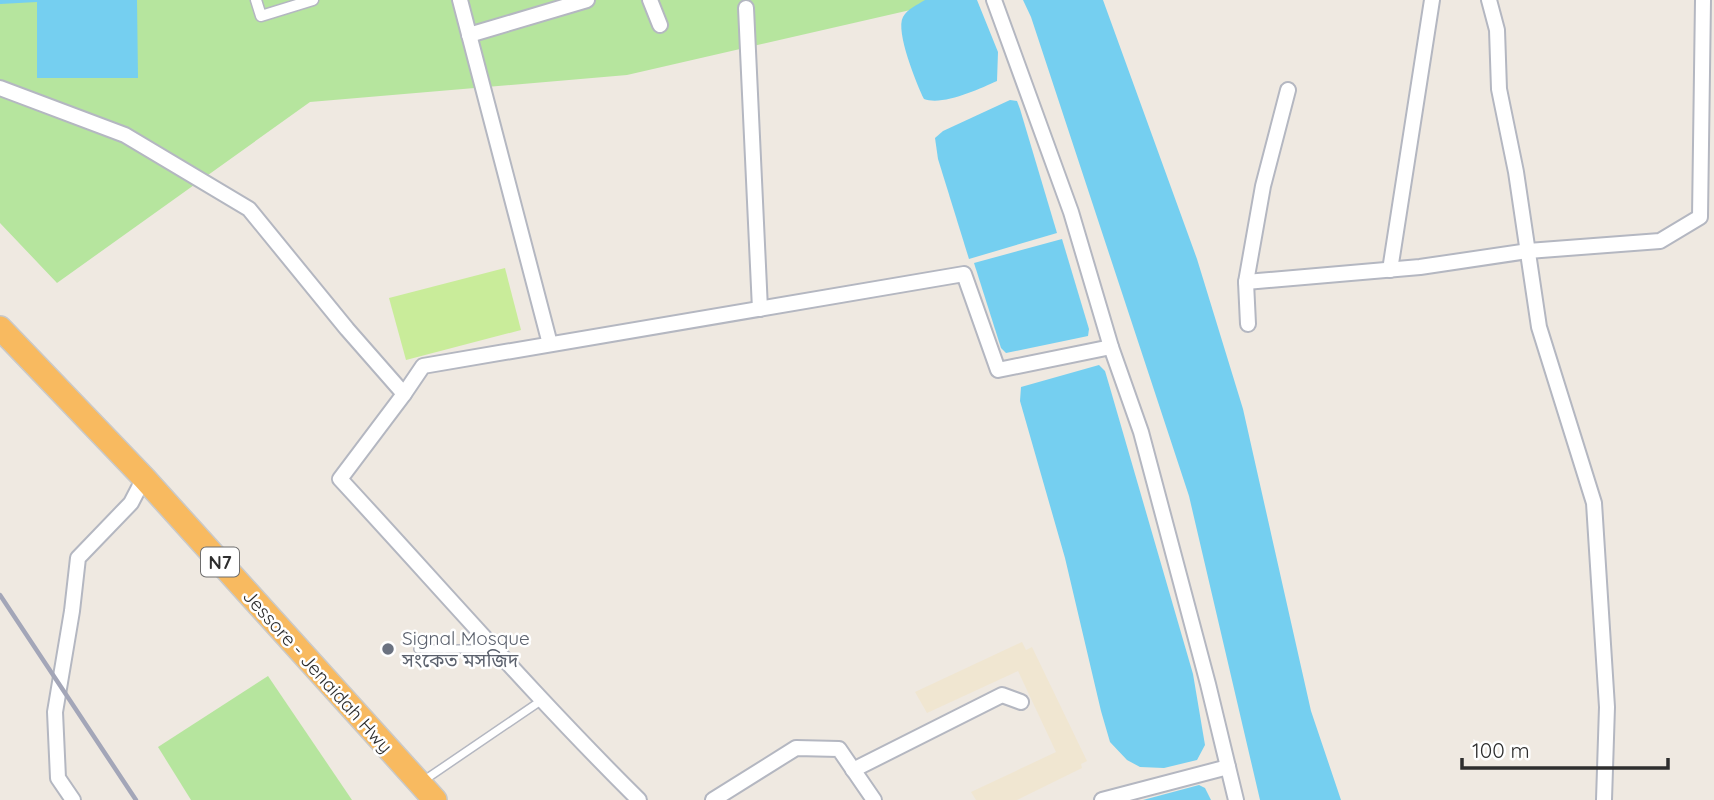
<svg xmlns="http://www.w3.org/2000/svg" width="1714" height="800" viewBox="0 0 1714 800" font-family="Quicksand,'Noto Sans Bengali',sans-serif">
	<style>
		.education { fill: #f0e6d1 }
		.green { fill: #b6e59e }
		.pitch { fill: #c9ec9a }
		.water { fill: #75cff0 }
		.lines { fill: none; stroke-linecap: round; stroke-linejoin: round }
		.service-casing { stroke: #b4b7c1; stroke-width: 10 }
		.pedestrian-casing { stroke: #b4b7c1; stroke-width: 13 }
		.minor-casing { stroke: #b4b7c1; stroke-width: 18 }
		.trunk-casing { stroke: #c9c9c9; stroke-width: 26 }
		.service { stroke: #fff; stroke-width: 7 }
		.pedestrian { stroke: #fff; stroke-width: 10 }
		.minor { stroke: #fff; stroke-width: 14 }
		.trunk { stroke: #f8ba60; stroke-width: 23 }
		.rail { stroke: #a3a6b8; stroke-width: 4.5 }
		.worship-dot { fill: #6b7280; stroke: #fff; stroke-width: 2.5 }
		.labels { text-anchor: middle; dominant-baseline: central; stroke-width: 5; stroke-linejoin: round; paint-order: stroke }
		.shield { fill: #fff; stroke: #6d6d6d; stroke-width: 2 }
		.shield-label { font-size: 18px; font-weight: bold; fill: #2e2e2e }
		.worship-label { font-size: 19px; fill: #5b616d; stroke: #fff; text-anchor: start }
		.street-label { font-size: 19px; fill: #2e2e2e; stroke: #fff }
	</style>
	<rect width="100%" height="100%" fill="#efe9e1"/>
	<path class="education" d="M1022,642l4,8 6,-3 55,114 -6,3 1,4 -65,32h-41l-5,-8 85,-40 -38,-81 -91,42 -12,-21z"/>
	<g class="green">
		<path d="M0,0h954l-327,75 -317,27 -253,181 -57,-60z"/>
		<path d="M268,676l84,124h-161l-33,-53z"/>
	</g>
	<path class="pitch" d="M505,268l16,62 -115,30 -17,-62z"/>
	<g class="water">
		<path d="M0,0h137l1,78h-101v-76l-37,2z"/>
		<path d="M925,0h52l21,52 -1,29c-18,8 -54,25 -73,18 -7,-14 -29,-68 -21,-82 4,-8 14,-12 22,-17z"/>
		<path d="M1023,0h80l94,259 46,150 68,302 30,89h-81l-71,-304 -158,-479z"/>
		<path d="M1010,100l7,1 3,8 37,124 -88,26 -31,-100 -3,-21 8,-7z"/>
		<path d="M1062,239l27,90 -1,7 -82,17 -5,-5 -27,-85z"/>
		<path d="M1099,365l6,6 3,10 85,293 12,71 -8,15 -33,8 -24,-1 -13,-7 -17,-18 -9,-31 -36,-153 -45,-157 1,-14z"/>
		<path d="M1199,785l6,3 6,12h-68z"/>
	</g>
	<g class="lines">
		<g class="service-casing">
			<g id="service">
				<path d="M418,649h75"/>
				<path d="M423,781l119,-81"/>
			</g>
		</g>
		<g class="pedestrian-casing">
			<path id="pedestrian" d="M256,0l5,16 52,-16"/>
		</g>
		<g class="minor-casing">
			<g id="minor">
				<path d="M460,0l90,344"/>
				<path d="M650,0l10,25"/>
				<path d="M994,0l77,212 40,135 30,85 67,252 28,116"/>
				<path d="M1489,0l8,30 2,59 17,83 23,155 55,176 13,204 -3,93"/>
				<path d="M746,8l14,301"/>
				<path d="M469,35l118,-35"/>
				<path d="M0,88l125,47 124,74 98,120 57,65 -64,85c99,107 195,218 299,321"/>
				<path d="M1390,270l42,-270"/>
				<path d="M1246,282l174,-15 108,-16 132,-10 40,-24 3,-217"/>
				<path d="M1248,324l-2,-42 17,-96 25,-96"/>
				<path d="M404,394l19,-28 541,-92 34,96 113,-23"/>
				<path d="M853,770l149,-75 19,7"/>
				<path d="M73,800l-15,-22 -3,-66 17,-101 6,-53 53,-55 13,-25"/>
				<path d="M713,800l83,-52 43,1 35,51"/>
				<path d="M1102,800l126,-33"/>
			</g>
		</g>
		<g class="trunk-casing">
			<path id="trunk" d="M0,328l144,150 291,322"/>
		</g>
		<use href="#service" class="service"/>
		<use href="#pedestrian" class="pedestrian"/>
		<use href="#minor" class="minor"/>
		<use href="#trunk" class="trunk"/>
		<path class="rail" d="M0,595l136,205"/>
	</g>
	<circle class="worship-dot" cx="388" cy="649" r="7"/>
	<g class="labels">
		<rect class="shield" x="201" y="547.5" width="38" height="29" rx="5"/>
		<g class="shield-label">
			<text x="220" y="562">N7</text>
		</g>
		<g class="worship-label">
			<text x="402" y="638">Signal Mosque<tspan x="402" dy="22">সংকেত মসজিদ</tspan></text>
		</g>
		<g class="street-label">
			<text transform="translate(318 671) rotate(48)">Jessore - Jenaidah Hwy</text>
		</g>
	</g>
	<path d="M1462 758v10h206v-10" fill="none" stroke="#2e2e2e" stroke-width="3.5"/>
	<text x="1472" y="758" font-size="21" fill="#2e2e2e" stroke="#ffffff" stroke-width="5" paint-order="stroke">100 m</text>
</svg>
